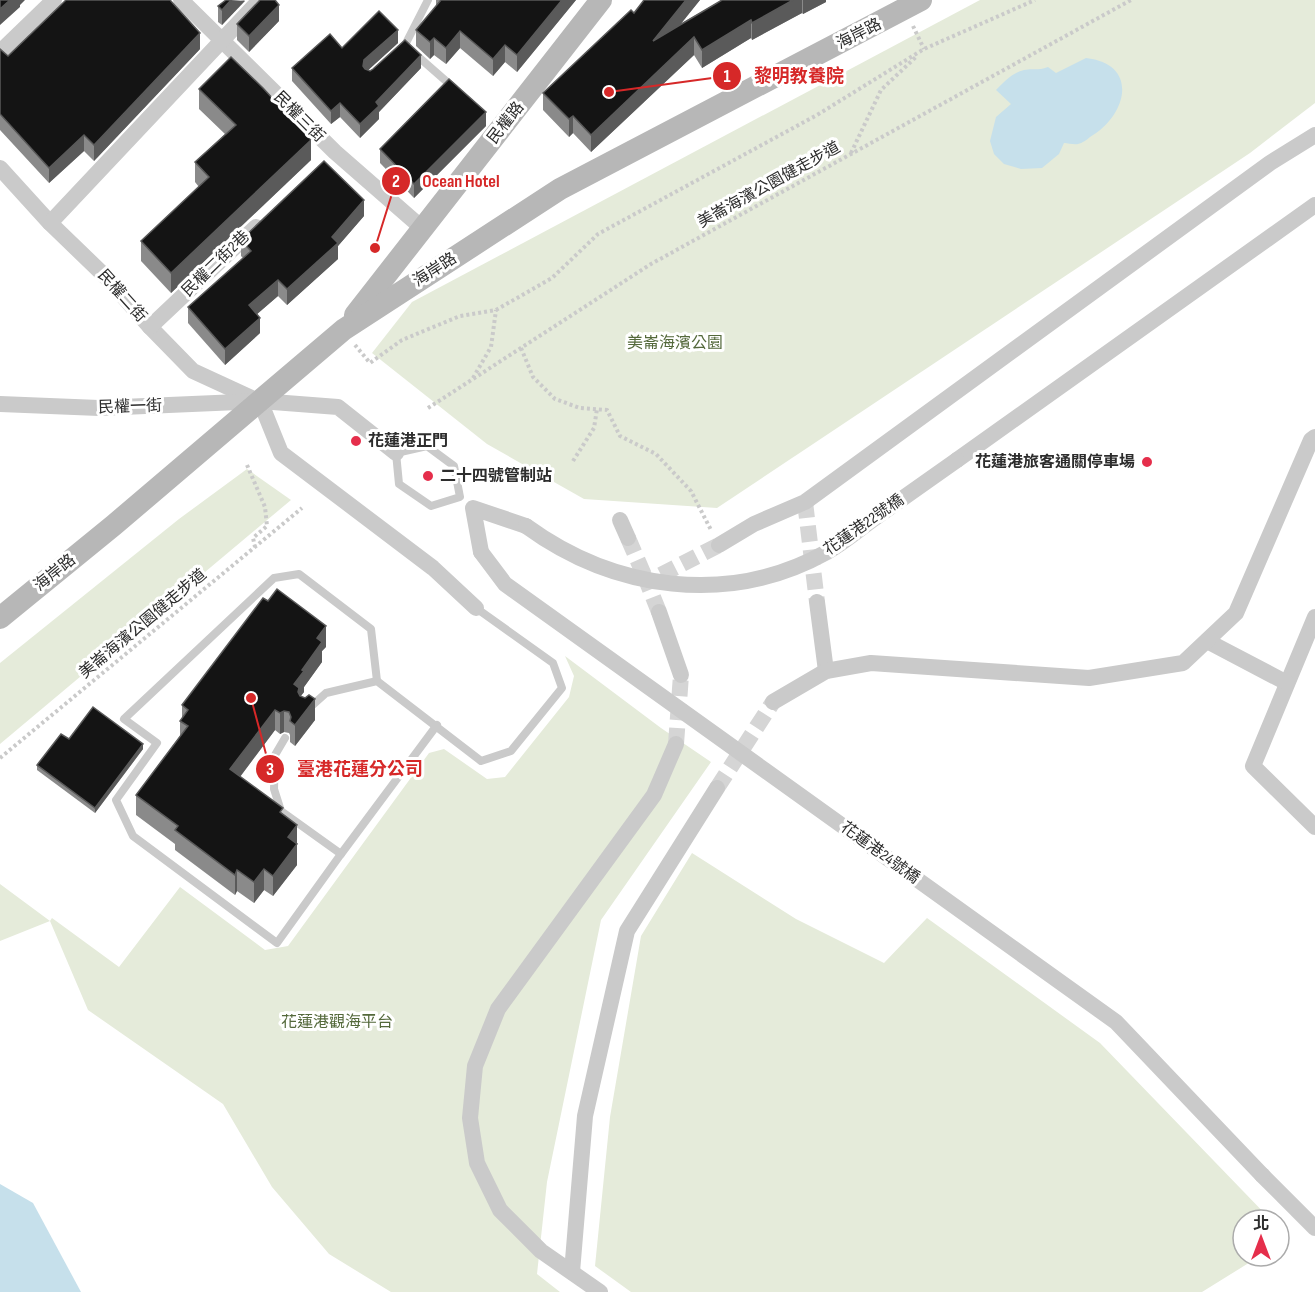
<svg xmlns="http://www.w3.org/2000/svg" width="1315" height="1292" viewBox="0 0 1315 1292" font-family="'Sofia Sans Condensed','Noto Sans TC',sans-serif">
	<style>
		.green { fill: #e5ebda }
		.water { fill: #c6e0eb }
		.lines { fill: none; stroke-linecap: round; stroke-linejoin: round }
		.street-tunnel { stroke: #d5d5d5; stroke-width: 16; stroke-dasharray: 16 8; stroke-linecap: butt }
		.path { stroke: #cacaca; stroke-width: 4; stroke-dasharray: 3 3; stroke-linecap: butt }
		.lane { stroke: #cacaca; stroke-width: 8 }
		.street { stroke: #cacaca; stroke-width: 16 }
		.secondary { stroke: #b7b7b7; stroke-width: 22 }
		.street-bridge { stroke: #cacaca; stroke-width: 16 }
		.wall { fill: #8a8a8a }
		.shaded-wall { fill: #5a5a5a }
		.building { fill: #141414; stroke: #5a5a5a; stroke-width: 1.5 }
		.poi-dot { fill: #e52e4b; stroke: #fff; stroke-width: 2 }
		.labels { text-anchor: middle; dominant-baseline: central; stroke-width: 6; stroke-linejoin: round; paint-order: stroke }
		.street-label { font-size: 16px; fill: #2d2d2d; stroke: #fff }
		.park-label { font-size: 16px; fill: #54693b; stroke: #fff }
		.poi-label { font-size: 16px; font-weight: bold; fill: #2d2d2d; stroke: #fff; text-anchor: start }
		.leader { fill: none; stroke: #d62828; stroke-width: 2 }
		.callout-dot { fill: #d62828; stroke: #fff; stroke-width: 2 }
		.mark-label { font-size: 18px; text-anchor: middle; font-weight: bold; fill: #fff }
		.callout-label { font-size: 18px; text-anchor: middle; font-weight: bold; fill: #d62828; stroke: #fff; stroke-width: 6; stroke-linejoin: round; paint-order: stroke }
	</style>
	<rect width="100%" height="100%" fill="#fff"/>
	<g class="green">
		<path d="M980,0h335v103l-65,50 -533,355 -133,-9 -97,-55 -115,-91 40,-51z"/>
		<path d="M247,469l44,31 -291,244v-81l179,-144z"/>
		<path d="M565,656l96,72 50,34 -110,158 -54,262 -10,92 23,18h-169l-62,-38 -57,-67 -49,-83 -135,-94 -38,-89 -50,20v-57l50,37 2,-3 67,49 61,-80 85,63 23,-4 141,-193 15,-4 43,30 18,-2 64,-80 5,-21z"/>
		<path d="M692,853l104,66 88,44 43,-45 173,125 171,177h-28v36h17l-58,36h-571l-36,-26 15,-149 31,-181z"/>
	</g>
	<g class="water">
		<path d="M1086,58c54,6 41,58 4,79 -3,3 -8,6 -12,7 -4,1 -10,-1 -14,-1l-5,11 -17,14 -21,1 -17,-5 -10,-10 -4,-13 6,-24 15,-13 -15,-14c8,-8 16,-17 28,-20 9,-2 13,1 24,-3l8,6z"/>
		<path d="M0,1184l33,19 48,89h-81z"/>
	</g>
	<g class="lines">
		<g class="street-tunnel">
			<path d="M805,502l12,100"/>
			<path d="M628,538l19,44"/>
			<path d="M659,612l-12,-30 72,-37"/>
			<path d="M676,744l5,-69"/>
			<path d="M717,788l56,-86"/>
		</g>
		<g class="path">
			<path d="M913,26l11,23"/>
			<path d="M851,153l30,-63 36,-34"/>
			<path d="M355,345l15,18 32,-23 58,-24 36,-6 56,-32 46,-44 219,-119 107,-66 111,-49"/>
			<path d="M521,348l12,29 22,22 25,9 27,2 13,26 36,18 35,37 20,39"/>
			<path d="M473,378l18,-31 5,-37"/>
			<path d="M428,408l223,-144 480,-264"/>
			<path d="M573,461l21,-33 3,-19"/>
			<path d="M247,465l18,42 2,19 -14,12 2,9"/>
			<path d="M0,758l302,-250"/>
		</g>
		<g class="lane">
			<path d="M400,49l5,-4 23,-45"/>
			<path d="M414,53l40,35"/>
			<path d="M427,446l27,20 6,31 -29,9 -32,-22 -3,-31z"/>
			<path d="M307,710l19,-17 51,-12 104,80 30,-10 51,-63 -9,-25 -77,-55"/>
			<path d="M285,738l-10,17 -1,34 7,22 60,43 -64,89 -144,-107 -17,-36 41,-57 -33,-24 150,-141 25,-4 72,55 6,52"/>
			<path d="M341,854l96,-129"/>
		</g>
		<g class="street">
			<path d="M181,0l154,152 87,76"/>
			<path d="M0,52l54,-52"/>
			<path d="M0,168l50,55 59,57 41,47 43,44 63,29"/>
			<path d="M50,223l210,-223"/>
			<path d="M150,327l106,-100"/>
			<path d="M260,401l21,52 152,115 43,40"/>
			<path d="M0,404l99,4 161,-7 78,6 58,46"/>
			<path d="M957,460l358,-255"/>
			<path d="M620,520l8,18"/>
			<path d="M719,545l35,-21 51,-22 465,-339 45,-28"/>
			<path d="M481,552l-8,-44 53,18"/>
			<path d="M817,602l9,69"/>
			<path d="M659,612l22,63"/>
			<path d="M1315,617l-62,149 62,61"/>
			<path d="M1207,641l80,42"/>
			<path d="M773,702l53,-31 45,-8 218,15 94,-15 53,-50 75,-173 4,-3"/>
			<path d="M1262,1175l53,53"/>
			<path d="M572,1272l13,-156 42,-185 90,-143"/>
			<path d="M600,1292l-59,-41 -41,-41 -23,-47 -7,-45 5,-52 23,-57 156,-214 22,-51"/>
		</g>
		<g class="secondary">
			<path d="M355,315l246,-315"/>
			<path d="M0,618l114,-93 229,-195 217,-141 361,-189"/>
		</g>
		<g class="street-bridge">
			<path d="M526,526c88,64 202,81 301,26 16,-9 30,-21 45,-32 28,-20 57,-40 85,-60"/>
			<path d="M481,552l24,32 611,438 146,153"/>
		</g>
	</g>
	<g class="wall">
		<path d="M245,0l-23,25 -4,-3v-16z"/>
		<path d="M436,0h140l-59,72 -12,-10 -12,14 -33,-28 -14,16 -12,-9 -4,4 -14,-13v-16l20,-24z"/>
		<path d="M644,0h56l-20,24 42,-24h104v2l-23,12 -1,-1 -50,27 -1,-2 -49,30 -8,-13 -103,97 -18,-19 -4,4 -26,-27v-17l91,-80z"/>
		<path d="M279,21l-30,31 -12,-12v-16z"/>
		<path d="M398,43l-30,27 53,-2 -42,44v7l-19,19 -20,-21 -9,7 -39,-43v-13l50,-20z"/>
		<path d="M0,49l8,7 192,-7 -106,112 -10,-10 -35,32 -49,-53z"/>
		<path d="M199,89l112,71 -140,133 -30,-32v-20l58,-54 -4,-5v-20l30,-28 -26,-25z"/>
		<path d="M486,126l-72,72 -34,-35v-14z"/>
		<path d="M364,216l-26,30v13l-51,46 -9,-9 -21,18 3,19 -35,32 -37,-42v-16l55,-49 -2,-2v-16z"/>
		<path d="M326,647l-4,4v11l-18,25v5l-3,4 14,24 -20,26 -5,-4v-7l-1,-2 -5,-1 -4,2 -5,-4 -35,47 43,37 14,11v40l-24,31 -9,-6 -10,13 -17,-12 -2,4 -60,-45v-6l-39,-29v-20l44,-59v-15l2,-3v-13z"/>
		<path d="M69,739l74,10 -48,64 -58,-43v-5z"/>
	</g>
	<g class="shaded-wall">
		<path d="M10,0h15l-5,5v2l-20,18v-16z"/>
		<path d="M231,0l14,1 -23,24v-15z"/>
		<path d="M562,0h14l-59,72v-17z"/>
		<path d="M686,0h14l-47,59v-18z"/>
		<path d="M793,0h9v13l-50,27v-17z"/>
		<path d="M803,0h23v2l-23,12z"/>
		<path d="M279,5v16l-30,31v-16z"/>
		<path d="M751,20v18l-49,30v-18z"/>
		<path d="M398,30v13l-34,31 -1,-8 1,-6z"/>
		<path d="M460,31v17l-14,16v-16z"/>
		<path d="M200,33v16l-106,112v-16z"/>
		<path d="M694,37v18l-103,97v-17z"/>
		<path d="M434,38v17l-4,4v-17z"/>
		<path d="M505,45v17l-12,14v-17z"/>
		<path d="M421,55v13l-42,44v7l-19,19v-14l16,-22z"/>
		<path d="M340,103v14l-9,7v-13z"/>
		<path d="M486,112v14l-72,72v-14z"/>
		<path d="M573,116v17l-4,4v-18z"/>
		<path d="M84,135v16l-35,32v-15z"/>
		<path d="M311,140v20l-140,133v-20z"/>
		<path d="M364,200v16l-26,30v13l-51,46v-16z"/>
		<path d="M278,280v16l-29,25v-16z"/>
		<path d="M260,318v15l-35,32v-16z"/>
		<path d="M326,626v21l-4,4v11l-18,25v5l-5,6 -5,-14 23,-46z"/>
		<path d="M315,699v21l-20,26v-21z"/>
		<path d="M275,710v20l-45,60v-21z"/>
		<path d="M284,711v21l-4,2v-21z"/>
		<path d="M143,744v5l-48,64v-5z"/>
		<path d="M297,825v40l-24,31v-20l15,-39z"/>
		<path d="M264,869v21l-10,13v-21z"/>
		<path d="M237,870v21l-2,4v-20z"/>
	</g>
	<g class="building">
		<path d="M0,0h10l-10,9z"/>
		<path d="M66,0h104l30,33 -106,112 -10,-10 -35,33 -49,-54v-65l8,7z"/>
		<path d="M226,0h5l-9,10 -4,-4z"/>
		<path d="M260,0h15l4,5 -30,31 -12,-12z"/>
		<path d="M441,0h121l-45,55 -12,-10 -12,14 -33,-28 -14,17 -12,-10 -4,4 -14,-12z"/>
		<path d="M644,0h42l-33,41 69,-41h71l-41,23 -1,-3 -49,30 -8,-13 -103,98 -18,-19 -4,3 -26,-26 88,-83 3,3z"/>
		<path d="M379,11l19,19 -34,30 -1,6 2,3 5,2 3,-2 32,-29 16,15 -45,47 3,4 -19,18 -20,-21 -9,8 -39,-43 38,-34 12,14z"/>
		<path d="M231,57l32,31 48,52 -140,133 -30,-32 68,-64 -14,-15 41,-37 -37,-36z"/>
		<path d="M449,79l37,33 -72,72 -34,-35z"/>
		<path d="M324,161l40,39 -32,37 6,6 -51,46 -9,-9 -29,25 11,13 -35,31 -37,-42 63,-56 -10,-11z"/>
		<path d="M277,589l49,37 -9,12 5,4 -20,28 2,1 -10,13 5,4 -1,4 2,4 5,2 4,-3 6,4 -20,26 -5,-4 1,-4 -2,-5 -5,-1 -4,2 -5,-3 -45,59 53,39 -3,4 17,13 -9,12 9,7 -24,32 -9,-7 -10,13 -17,-12 -2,5 -60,-45 3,-4 -42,-31 52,-69 -8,-5 8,-11 -6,-5 81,-107 5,3z"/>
		<path d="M93,707l50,37 -48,64 -58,-43 24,-31 8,5z"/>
	</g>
	<g class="poi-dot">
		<circle cx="356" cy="441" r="6"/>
		<circle cx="1147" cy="462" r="6"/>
		<circle cx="428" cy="476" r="6"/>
	</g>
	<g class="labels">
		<g class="street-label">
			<text transform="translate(859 34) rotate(-27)">海岸路</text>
			<text transform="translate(299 117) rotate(45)">民權三街</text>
			<text transform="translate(506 123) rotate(-52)">民權路</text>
			<text transform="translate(769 185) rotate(-29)">美崙海濱公園健走步道</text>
			<text transform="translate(216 264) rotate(-44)">民權二街2巷</text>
			<text transform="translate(435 270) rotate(-33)">海岸路</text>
			<text transform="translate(122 296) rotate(48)">民權二街</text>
			<text transform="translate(130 407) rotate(-2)">民權一街</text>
			<text transform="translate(864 525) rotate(-35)">花蓮港22號橋</text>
			<text transform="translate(55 573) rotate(-39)">海岸路</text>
			<text transform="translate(143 624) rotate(-40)">美崙海濱公園健走步道</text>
			<text transform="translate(880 853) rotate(36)">花蓮港24號橋</text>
		</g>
		<g class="park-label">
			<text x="675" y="343">美崙海濱公園</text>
			<text x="337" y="1022">花蓮港觀海平台</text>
		</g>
		<g class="poi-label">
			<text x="368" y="441">花蓮港正門</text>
			<text x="1135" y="462" text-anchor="end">花蓮港旅客通關停車場</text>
			<text x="440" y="476">二十四號管制站</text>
		</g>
	</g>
	<path class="leader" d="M609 92L727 76M375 248L396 181M251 698L270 769"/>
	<g class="callout-dot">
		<circle cx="609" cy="92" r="6"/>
		<circle cx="375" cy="248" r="6"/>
		<circle cx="251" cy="698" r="6"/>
		<circle cx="727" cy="76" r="15"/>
		<circle cx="396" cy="181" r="15"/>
		<circle cx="270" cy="769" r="15"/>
	</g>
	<g class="mark-label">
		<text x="727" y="82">1</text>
		<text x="396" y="187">2</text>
		<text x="270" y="775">3</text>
	</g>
	<g class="callout-label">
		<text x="799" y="82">黎明教養院</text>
		<text x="461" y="187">Ocean Hotel</text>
		<text x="360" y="775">臺港花蓮分公司</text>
	</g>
	<g transform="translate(1261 1238)"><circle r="28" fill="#ffffff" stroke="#ababab" stroke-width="1.5"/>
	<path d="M0-4.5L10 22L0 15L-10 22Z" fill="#e52e4b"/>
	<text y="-9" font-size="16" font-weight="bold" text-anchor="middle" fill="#2d2d2d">北</text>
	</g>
</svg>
